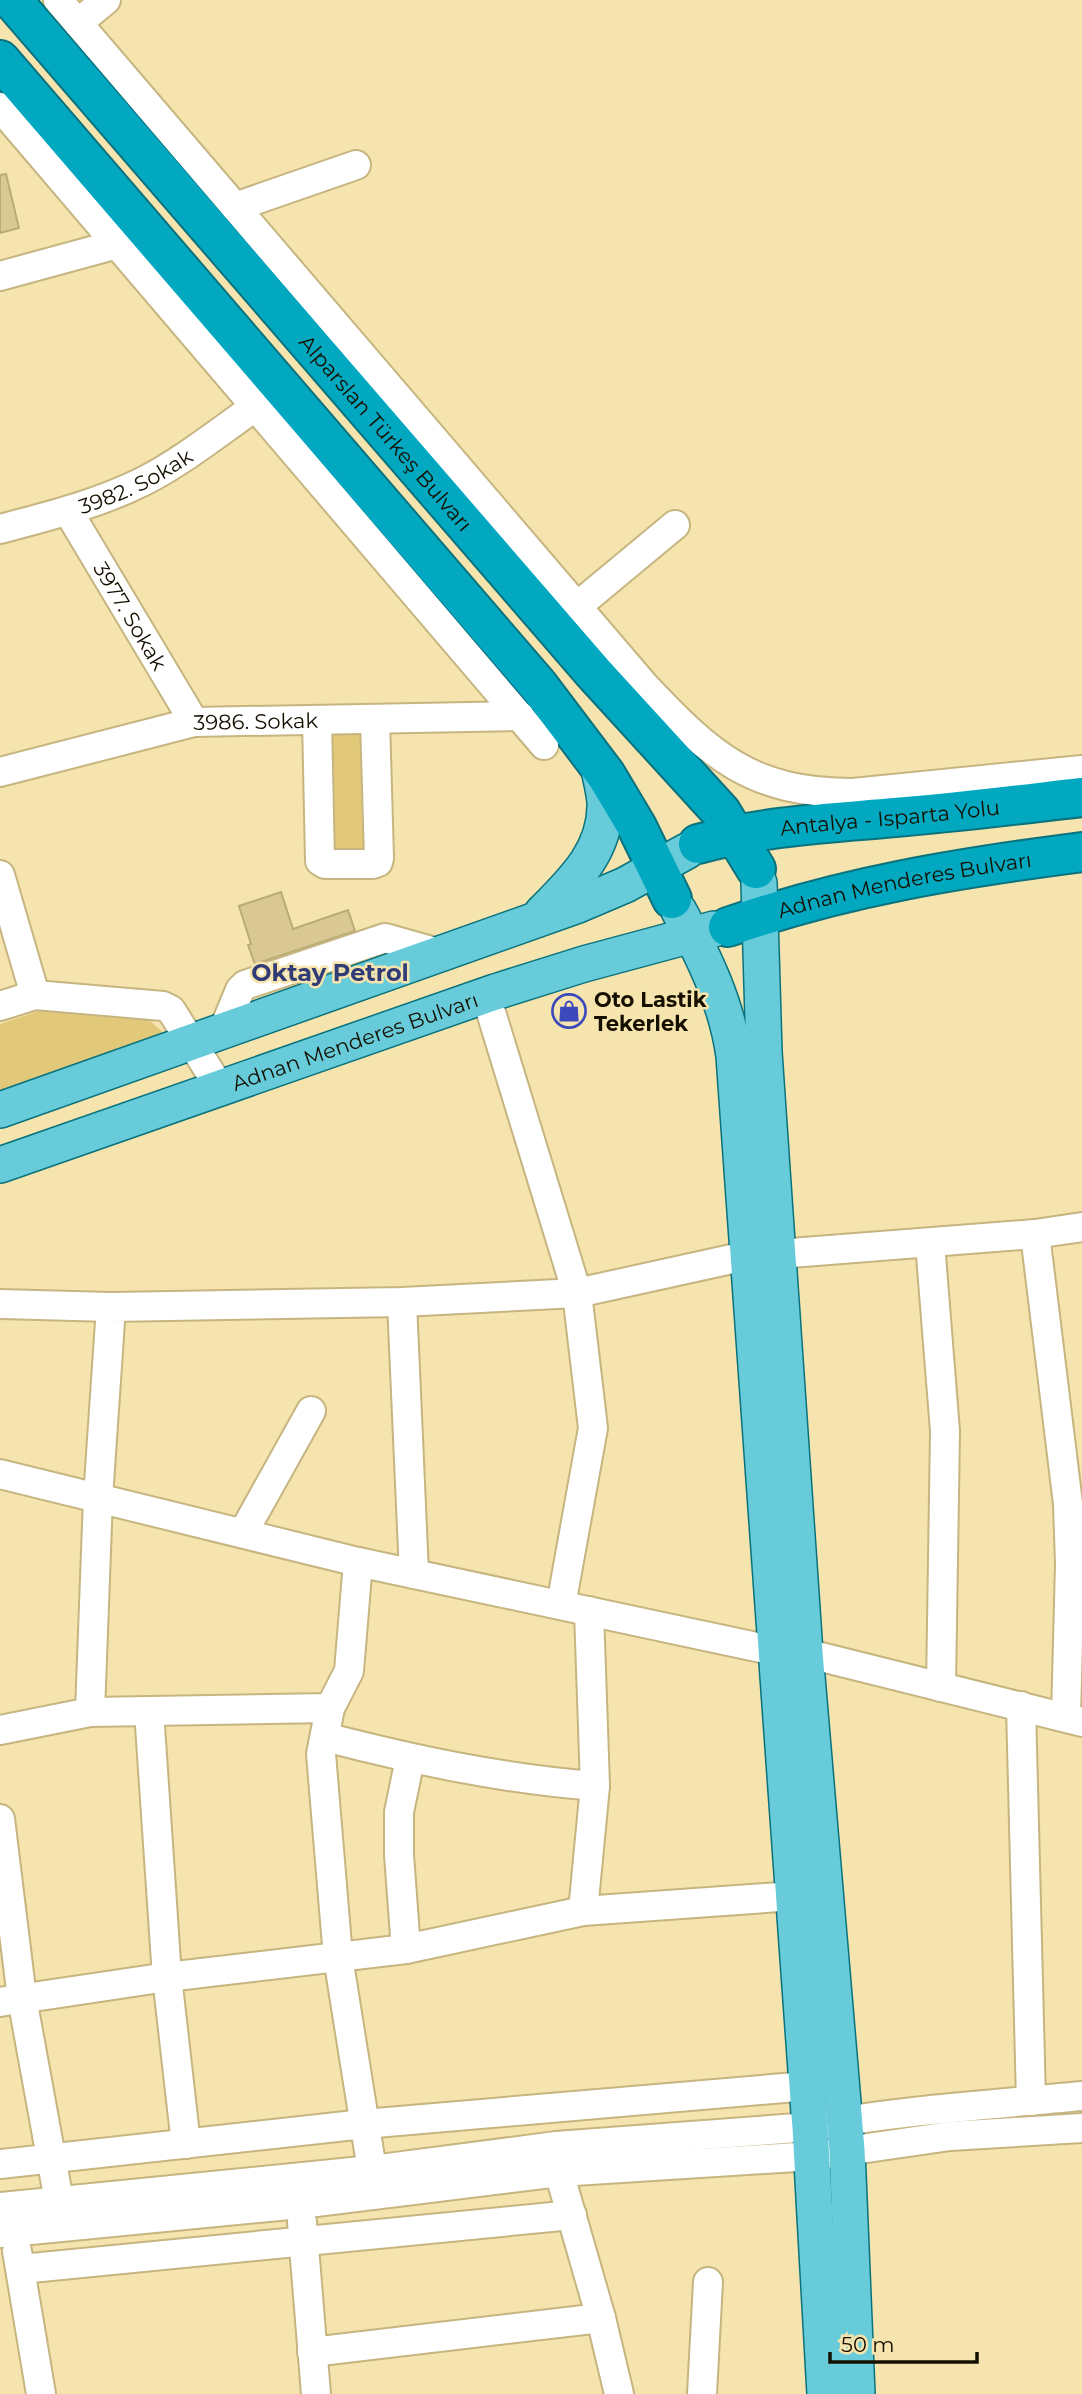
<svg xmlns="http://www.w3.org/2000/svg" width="1082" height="2394" viewBox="0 0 1082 2394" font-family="Montserrat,sans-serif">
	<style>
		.green { fill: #e2c97a }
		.building { fill: #d9c892; stroke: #baaa75; stroke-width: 2 }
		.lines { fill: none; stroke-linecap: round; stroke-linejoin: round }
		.minor-casing { stroke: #c6b580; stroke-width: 32 }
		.major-casing { stroke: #09727d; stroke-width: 38 }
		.highway-casing { stroke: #09727d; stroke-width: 42 }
		.minor { stroke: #fff; stroke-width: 28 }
		.major { stroke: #67cbd9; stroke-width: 35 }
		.highway { stroke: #02a8c0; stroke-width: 38 }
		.labels { text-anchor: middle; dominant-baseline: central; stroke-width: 5; stroke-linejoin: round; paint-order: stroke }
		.street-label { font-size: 21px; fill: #150f00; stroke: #f5e4ad }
		.poi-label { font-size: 21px; font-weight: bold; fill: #150f00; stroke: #f5e4ad; text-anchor: start }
		.quarter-label { font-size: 24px; font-weight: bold; fill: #313c77; stroke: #f5e4ad }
	</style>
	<rect width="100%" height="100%" fill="#f5e4ad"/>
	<g class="green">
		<path d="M370,729l2,128 -46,1 -2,-128z"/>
		<path d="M39,1011l110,9 15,13 -164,58v-67z"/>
	</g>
	<g class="building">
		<path d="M6,174l13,54 -19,5v-58z"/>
		<path d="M281,892l12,37 55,-19 7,21 -100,33 -7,-19 3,-1 -12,-38z"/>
	</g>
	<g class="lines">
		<g class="minor-casing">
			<g id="minor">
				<path d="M58,0l586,685c67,71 107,108 209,108l229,-23"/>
				<path d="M78,23l28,-23"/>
				<path d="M0,107l544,638"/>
				<path d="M235,207l121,-42"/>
				<path d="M0,276l132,-36"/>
				<path id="s1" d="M68,511l126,211"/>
				<path id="s2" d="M0,529c49,-13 98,-25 144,-48 39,-20 75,-49 112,-75"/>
				<path d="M563,618l112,-93"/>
				<path d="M317,720l3,141 5,3h48l5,-2 1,-4 -4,-139"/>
				<path id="s3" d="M0,772l194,-50 326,-6"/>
				<path d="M0,875l35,120"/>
				<path d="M486,996l91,297 16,135 -32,177"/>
				<path d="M0,1006l35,-11 128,11 8,4 49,78"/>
				<path d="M223,1031l17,-41 5,-5 140,-47 57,16"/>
				<path d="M1035,1234l33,270 2,60 -4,153"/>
				<path d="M930,1243l15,188 -4,256"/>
				<path d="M778,1254l257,-20 47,-7"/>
				<path d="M402,1302l12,272"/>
				<path d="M0,1304l111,3"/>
				<path d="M0,1474l358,88 417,89"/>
				<path d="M243,1533l68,-122"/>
				<path d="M358,1562l-9,109 -19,37 -9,46 17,203 34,213"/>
				<path d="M805,1653l277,69"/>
				<path d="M1021,1706l10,395"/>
				<path d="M149,1711l18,266 19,167"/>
				<path d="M90,1712l8,-214 13,-191 291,-5 175,-9 173,-38"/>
				<path d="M0,1730l90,-18 240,-4"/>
				<path d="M325,1737c89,23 178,42 270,49"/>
				<path d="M0,1819l22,179 37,203"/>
				<path d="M583,1911l12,-125 -6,-175"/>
				<path d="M406,1949l-7,-94v-43l11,-53"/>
				<path d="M0,2002l167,-25 239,-28 177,-38 211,-15"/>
				<path d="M0,2164l364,-40 443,-38"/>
				<path d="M0,2207l372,-37 184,-24 254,-19c90,-17 181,-22 272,-31"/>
				<path d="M302,2222l14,172"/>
				<path d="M0,2233l300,-29 259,-32 253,-16 138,-20 132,-8"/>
				<path d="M17,2251l24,143"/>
				<path d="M21,2269l551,-54"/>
				<path d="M601,2318l18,76"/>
				<path d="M312,2352l289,-34 -42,-146"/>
				<path d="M702,2394l6,-112"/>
			</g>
		</g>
		<g class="major-casing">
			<g id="major">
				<path d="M759,883l5,169 41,601 42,497 10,244"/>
				<path d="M679,911c25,46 48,93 55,145l76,1071 15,267"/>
				<path d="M542,913c31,-31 65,-63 63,-111 -1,-13 -5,-26 -7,-38"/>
				<path d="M0,1110l578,-205 47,-20 62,-34"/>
				<path id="s4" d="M0,1165l495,-173 89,-28 130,-35"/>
			</g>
		</g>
		<g class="highway-casing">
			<g id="highway">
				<path id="s5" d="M12,0l581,672 128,140 35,57"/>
				<path d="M0,60l538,625 68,90 31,52 35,72"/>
				<path id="s6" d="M698,844c65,-18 130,-21 197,-27 62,-5 125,-13 187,-20"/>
				<path id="s7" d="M728,927c118,-41 231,-59 354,-75"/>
			</g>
		</g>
		<use href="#minor" class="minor"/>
		<use href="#major" class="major"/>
		<use href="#highway" class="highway"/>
	</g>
	<defs>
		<g id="shop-ring" transform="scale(1.75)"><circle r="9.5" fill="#f5e4ad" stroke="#3c49bc" stroke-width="1.5"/><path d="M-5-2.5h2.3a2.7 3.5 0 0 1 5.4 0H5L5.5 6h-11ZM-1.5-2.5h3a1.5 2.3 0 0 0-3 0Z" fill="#3c49bc"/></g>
	</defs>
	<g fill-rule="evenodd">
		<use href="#shop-ring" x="569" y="1011"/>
	</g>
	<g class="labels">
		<g class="street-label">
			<text stroke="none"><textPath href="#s5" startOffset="572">Alparslan Türkeş Bulvarı</textPath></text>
			<text stroke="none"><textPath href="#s2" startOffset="144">3982. Sokak</textPath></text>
			<text stroke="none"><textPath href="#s1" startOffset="122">3977. Sokak</textPath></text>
			<text stroke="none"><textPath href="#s3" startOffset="262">3986. Sokak</textPath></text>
			<text stroke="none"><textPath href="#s6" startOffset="194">Antalya - Isparta Yolu</textPath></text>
			<text stroke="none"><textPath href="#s7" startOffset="182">Adnan Menderes Bulvarı</textPath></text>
			<text stroke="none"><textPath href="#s4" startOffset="376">Adnan Menderes Bulvarı</textPath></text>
		</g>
		<g class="poi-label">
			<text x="594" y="999">Oto Lastik<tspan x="594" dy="24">Tekerlek</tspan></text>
		</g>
		<g class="quarter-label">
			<text x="330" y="972">Oktay Petrol</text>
		</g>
	</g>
	<path d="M830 2352v10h147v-10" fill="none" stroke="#150f00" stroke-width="3.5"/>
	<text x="841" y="2352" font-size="21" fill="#150f00" stroke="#f5e4ad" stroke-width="5" paint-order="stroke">50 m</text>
</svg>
